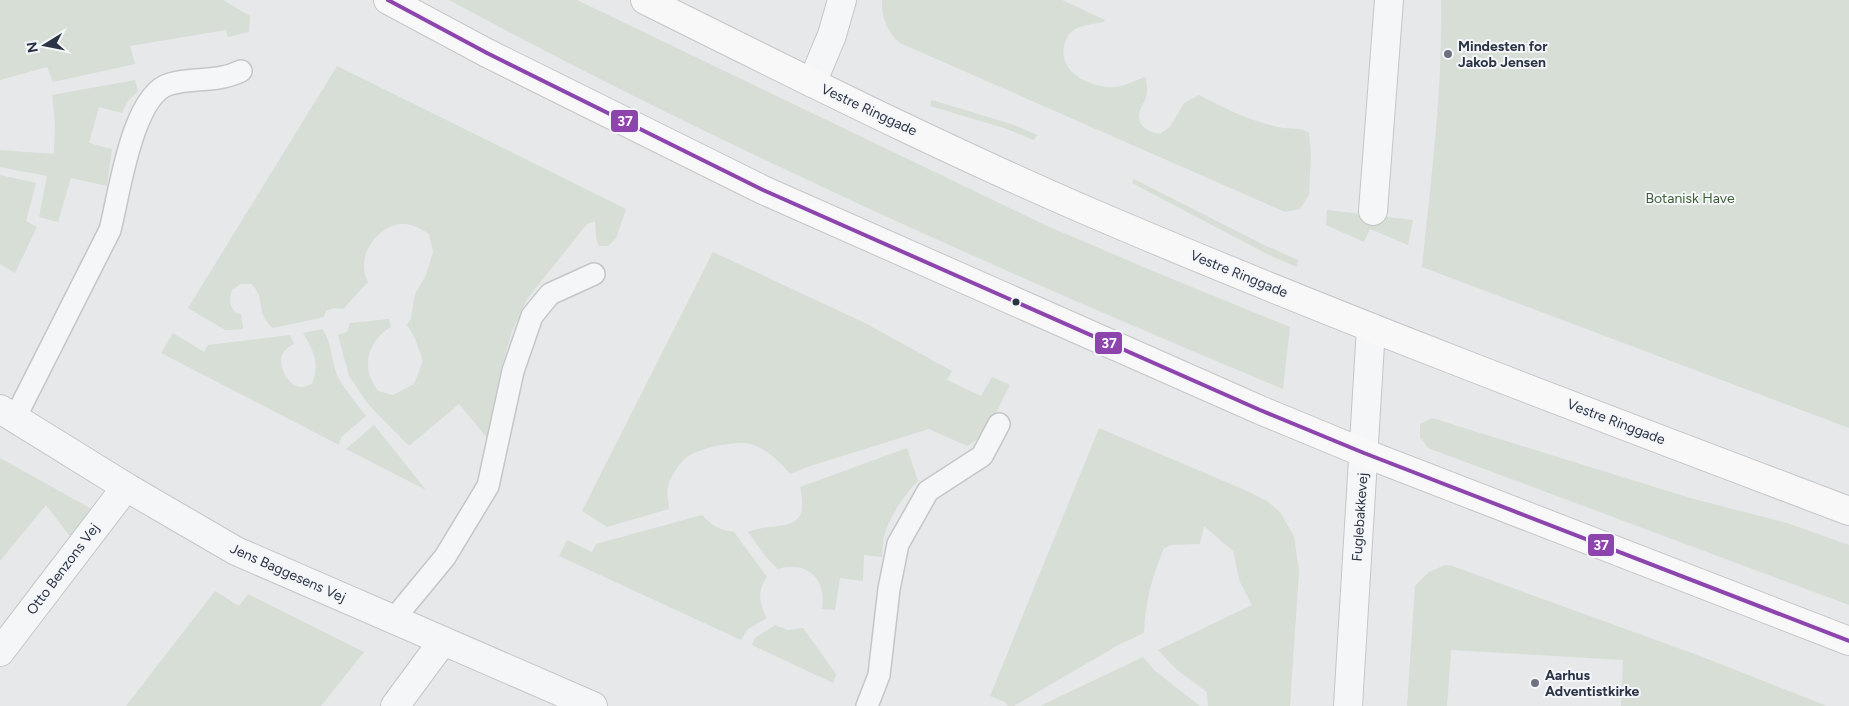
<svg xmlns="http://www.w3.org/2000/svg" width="1849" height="706" viewBox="0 0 1849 706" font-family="Figtree,sans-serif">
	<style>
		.green { fill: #d6ded6 }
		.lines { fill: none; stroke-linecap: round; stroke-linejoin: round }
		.lane-casing { stroke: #c4c6c8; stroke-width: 24 }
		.street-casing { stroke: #c4c6c8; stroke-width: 30 }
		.secondary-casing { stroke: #c4c6c8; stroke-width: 30 }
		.lane { stroke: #f5f6f7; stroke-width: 21 }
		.street { stroke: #f5f6f7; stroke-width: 28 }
		.secondary { stroke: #f8f8f8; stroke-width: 28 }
		.bus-1-casing { stroke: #f4f6f9; stroke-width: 8 }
		.bus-1 { stroke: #8e44ad; stroke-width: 4 }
		.poi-dot { fill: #6c737f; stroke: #f4f6f9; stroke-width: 2 }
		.bus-dot { fill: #2b3445; stroke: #f4f6f9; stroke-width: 2 }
		.labels { text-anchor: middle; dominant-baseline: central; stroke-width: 4; stroke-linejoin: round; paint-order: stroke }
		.poi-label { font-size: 14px; font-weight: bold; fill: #2b3445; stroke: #f4f6f9; text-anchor: start }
		.street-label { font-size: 14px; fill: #2b3445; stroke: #f4f6f9 }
		.park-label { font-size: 14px; fill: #3f6138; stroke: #f4f6f9 }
		.line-badge { stroke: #f4f6f9; stroke-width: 2 }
		.badge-label { font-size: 14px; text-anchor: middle; font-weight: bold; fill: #fff }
	</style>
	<rect width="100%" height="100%" fill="#e6e8ea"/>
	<g class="green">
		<path d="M0,0h223l27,16 -1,16 -21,5 -2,-7 -96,16 5,18 -82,18 -6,-15 -47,13z"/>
		<path d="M449,0h128l468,225 110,47 135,55 -7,62c-283,-118 -564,-243 -834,-389z"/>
		<path d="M882,0h180l43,20 -2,2c-9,2 -22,3 -29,8 -6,4 -9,10 -10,16 -6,27 28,43 52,41 9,-1 20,-7 29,-10 2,7 3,13 1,20 -1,4 -4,7 -5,11 -7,16 5,24 19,26l10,-7 14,-24 15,-8c27,14 53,27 84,33 9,1 18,-1 26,5l2,21 -2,41 -9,14 -15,3 -385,-169c-13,-11 -19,-27 -18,-43z"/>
		<path d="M1441,0h408v428l-427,-161c9,-89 21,-177 19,-267z"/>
		<path d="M337,66l289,143 -10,29 -8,8h-9l-3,-8 -1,-17 -8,3 -60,75 -15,32 -11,38 -13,70 -29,-35 -50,42 -41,-42 -19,-28 -11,-41 9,-3 3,-9 39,-4 2,8c-17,10 -26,26 -22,46 1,6 6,13 9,18l15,4 21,-11 9,-23 -8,-23 -8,-13 4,-7 4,-24 11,-19 7,-23 -4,-18c-10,-6 -22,-13 -34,-9 -23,7 -39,35 -27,57l-25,27 -9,-1 -8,3 -2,6 -51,11c-19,-16 -6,-30 -22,-44h-10l-9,6c-3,9 -3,16 4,23l5,1 2,15 -18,1 -37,-22z"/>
		<path d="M135,80l3,11 -11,11 -5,11 -23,-6 -10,36 23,6 -5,37 -36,-8 -13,44 -19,-5 8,-41 -47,-9v-17l54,4 1,-30 -3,-29z"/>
		<path d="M932,100l82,25 23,10 -3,5 -30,-12 -74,-22z"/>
		<path d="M0,175l36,8 -10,38 11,6 -22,46 -15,-9z"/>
		<path d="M1134,179l128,65 36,16 -1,7 -28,-12 -137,-72z"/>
		<path d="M1327,210l86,10 -5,25 -38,-16 -6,13 -38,-17z"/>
		<path d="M713,252l152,71 87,48 -5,9 34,16 11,-19 18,8 -25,49 -18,12 -38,-17 -122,38 -17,7c-10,-13 -24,-25 -39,-30 -15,-4 -52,4 -64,13 -8,7 -16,18 -19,29 -2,6 1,16 1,23l-62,18 -25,-16z"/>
		<path d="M322,329c10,11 9,36 18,52 8,13 18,24 26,35l-25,21 -2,8 -178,-92 12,-20 31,19 4,-7 82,-10 4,9c-4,2 -10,6 -12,11 -4,11 6,31 18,32 4,0 8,-2 12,-3 8,-21 2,-33 -9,-51z"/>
		<path d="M1432,418l258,80 97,25 62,22v60l-421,-157 -8,-11v-13z"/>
		<path d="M374,425l52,65 -80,-41z"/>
		<path d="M1099,428l148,63 20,10 13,11 14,24 5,35 -9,135h-82l-1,-14 -30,-22 -19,-20 94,-45 -12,-23 -7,-31 -29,-25 -4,18 -29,1 -7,3c-12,29 -19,54 -20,85l-24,11 -106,62h-6l-3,-4 -15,-6z"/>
		<path d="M907,448l11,33c-15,15 -28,35 -34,55 -2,7 -1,14 -2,21l-18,-2 -1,26 -23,-3 -5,32 -13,-1c5,-30 -15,-49 -44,-40l-12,-12 -18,-25c31,-12 63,5 52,-45z"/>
		<path d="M0,458l90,50 -17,27h-4l-23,-30 -46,56z"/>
		<path d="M702,515c10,11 18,15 32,17l33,45c-10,14 -8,27 0,41l-19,11 -7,11 -182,-84 8,-16 25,12 4,-8z"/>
		<path d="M1445,565l7,1 248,90 127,50h-206l2,-46 -172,-10 -4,56h-40l8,-120 14,-14z"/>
		<path d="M215,591l24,15 9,-12 116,58 -43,54h-195z"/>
		<path d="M775,625l13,5 15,-2 33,46 -3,9 -81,-38 3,-7z"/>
		<path d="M1143,657l12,14 45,35h-160z"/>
	</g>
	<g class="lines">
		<g class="lane-casing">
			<g id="lane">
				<path d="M15,418l95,-188c9,-34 22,-136 60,-146 25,-7 46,-1 71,-13"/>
				<path d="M393,620l52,-63 43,-71 25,-115 19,-55 18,-22 44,-20"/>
				<path d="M867,706l12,-31 10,-86 9,-45 30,-53 54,-35 17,-32"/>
			</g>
		</g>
		<g class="street-casing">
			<g id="street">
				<path d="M812,83l20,-48 10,-35"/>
				<path d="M1373,211l16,-211"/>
				<path d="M0,409l126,78 110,64 357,155"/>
				<path d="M0,652l126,-165"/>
				<path d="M395,706l48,-65"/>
				<path d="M1348,706l23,-378"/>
			</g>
		</g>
		<g class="secondary-casing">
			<g id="secondary">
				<path d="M388,0l99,53 276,137 497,220 104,43 485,188"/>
				<path d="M645,0c161,80 322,161 487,230 237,100 477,190 717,281"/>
			</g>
		</g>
		<use href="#lane" class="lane"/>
		<use href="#street" class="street"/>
		<use href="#secondary" class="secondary"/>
		<g class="bus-1-casing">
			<path id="bus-1" d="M388,0l99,53 276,137 497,220 104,43 485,188"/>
		</g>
		<use href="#bus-1" class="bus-1"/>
	</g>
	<g class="poi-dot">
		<circle cx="1448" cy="54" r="5"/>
		<circle cx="1535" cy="683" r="5"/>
	</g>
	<circle class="bus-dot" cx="1016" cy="302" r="4.5"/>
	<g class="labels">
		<g class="poi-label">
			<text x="1458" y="46">Mindesten for<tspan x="1458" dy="16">Jakob Jensen</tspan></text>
			<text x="1545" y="675">Aarhus<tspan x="1545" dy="16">Adventistkirke</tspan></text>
		</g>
		<g class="street-label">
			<text transform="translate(869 110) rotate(25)">Vestre Ringgade</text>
			<text transform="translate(1239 274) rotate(22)">Vestre Ringgade</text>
			<text transform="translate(1616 422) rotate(21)">Vestre Ringgade</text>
			<text transform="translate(1360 517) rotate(-86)">Fuglebakkevej</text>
			<text transform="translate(63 569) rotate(-53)">Otto Benzons Vej</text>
			<text transform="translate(288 573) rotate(24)">Jens Baggesens Vej</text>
		</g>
		<g class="park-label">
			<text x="1690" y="198">Botanisk Have</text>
		</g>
	</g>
	<g class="line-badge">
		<rect x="610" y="109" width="29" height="24" rx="5" fill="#8e44ad"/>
		<rect x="1094" y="331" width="29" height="24" rx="5" fill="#8e44ad"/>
		<rect x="1587" y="533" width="28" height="24" rx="5" fill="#8e44ad"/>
	</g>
	<g class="badge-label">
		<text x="625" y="126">37</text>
		<text x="1109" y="348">37</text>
		<text x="1601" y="550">37</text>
	</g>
	<g transform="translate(45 45) rotate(260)" stroke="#f4f6f9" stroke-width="4" paint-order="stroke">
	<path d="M0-4L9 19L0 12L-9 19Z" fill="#2b3445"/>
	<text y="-8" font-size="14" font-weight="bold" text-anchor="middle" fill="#2b3445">N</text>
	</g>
</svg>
